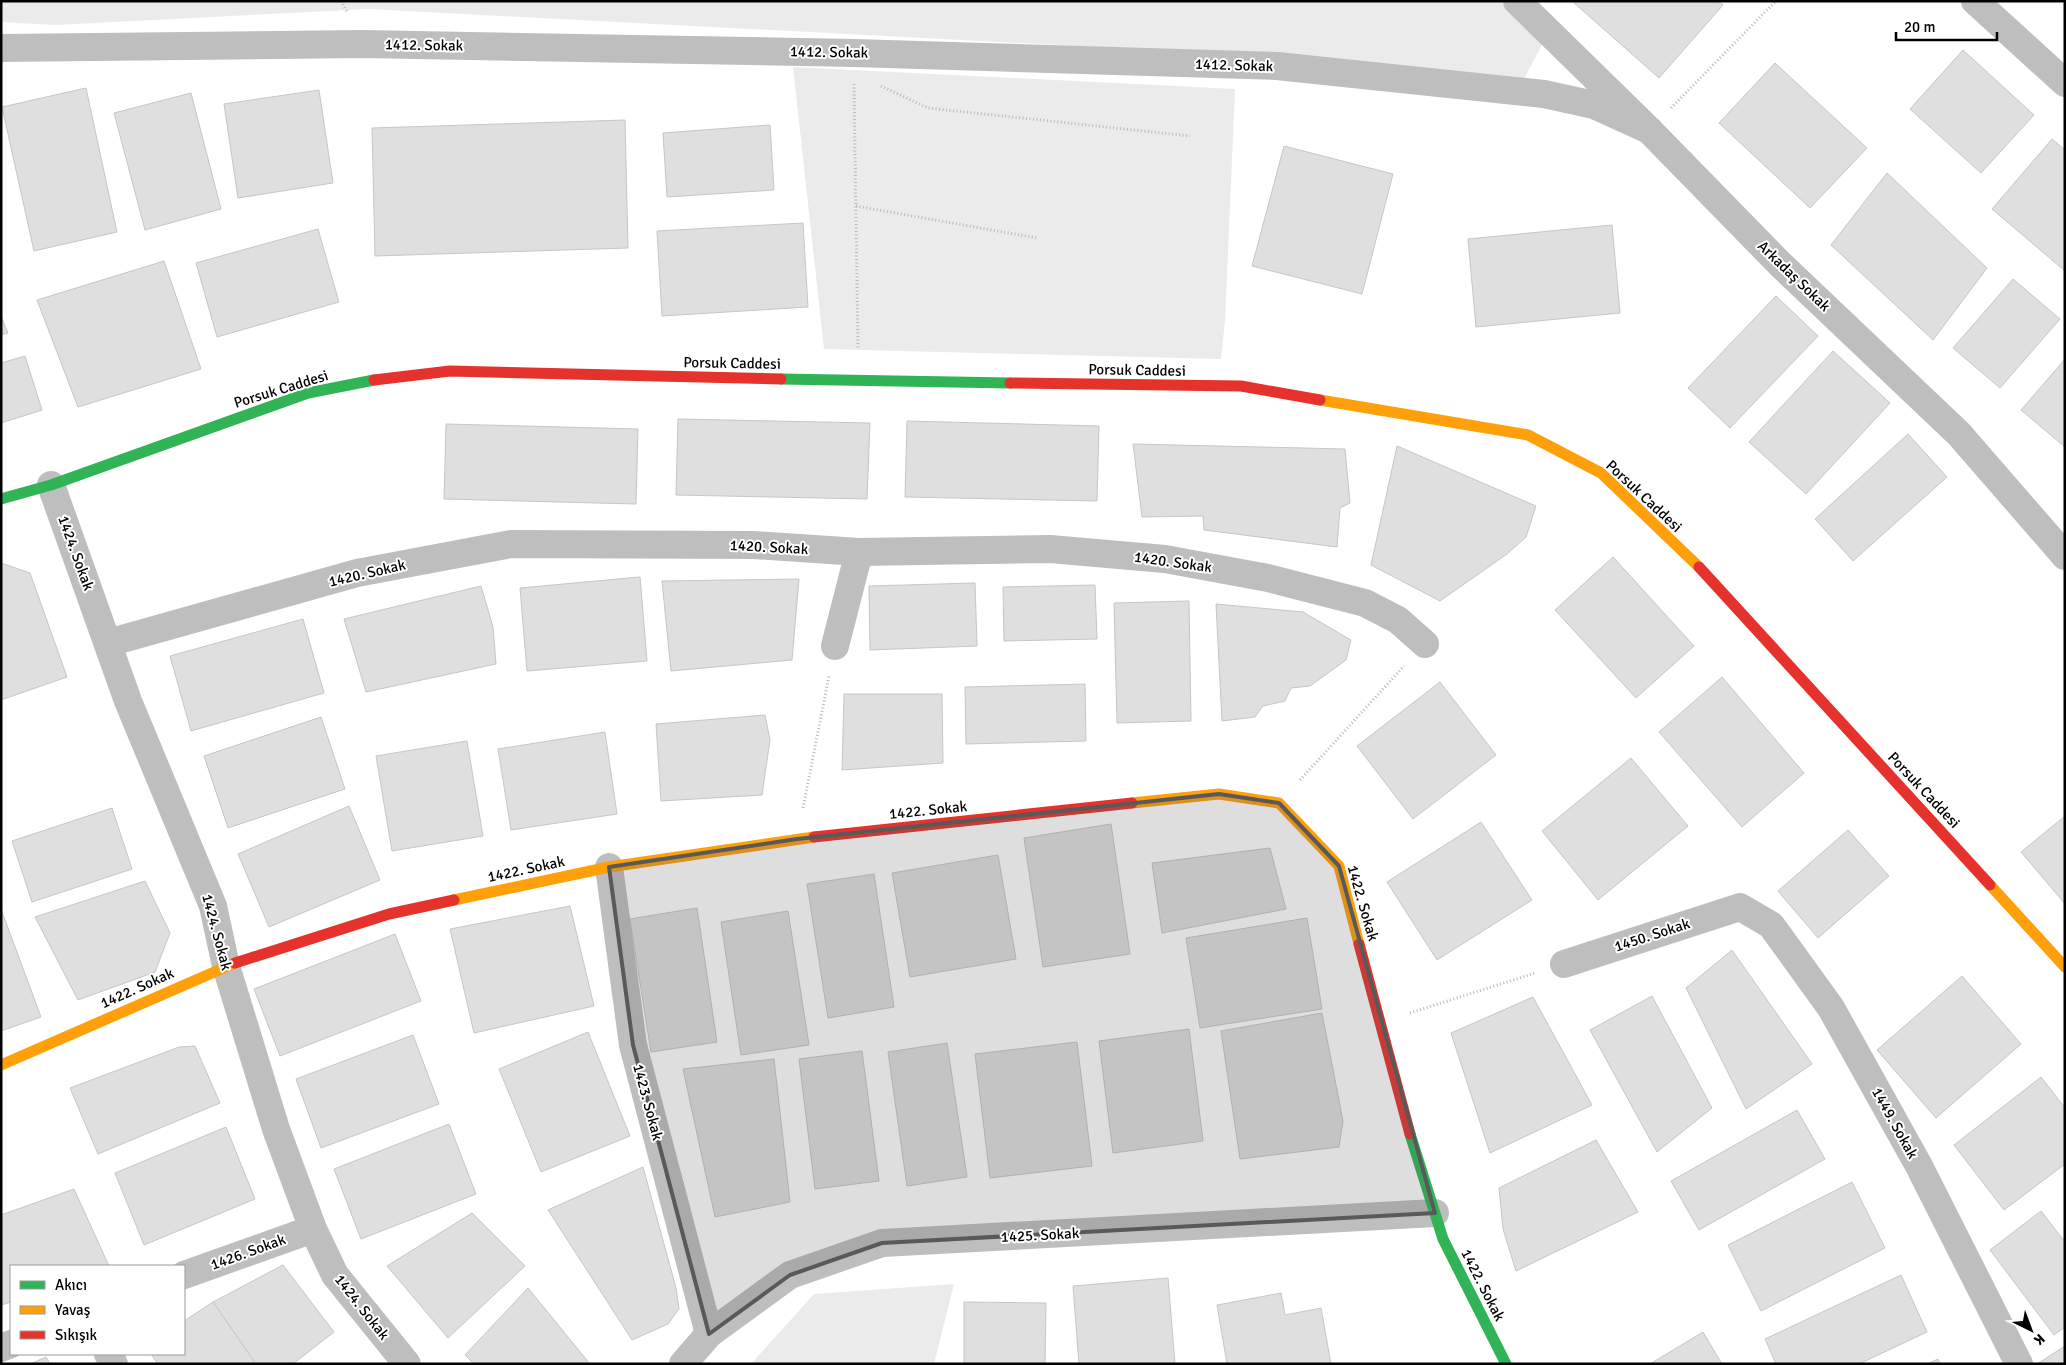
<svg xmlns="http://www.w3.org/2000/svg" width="2066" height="1365" viewBox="0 0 2066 1365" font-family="Signika,sans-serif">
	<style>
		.green { fill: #ebebeb }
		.building { fill: #dfdfdf; stroke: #c6c6c6 }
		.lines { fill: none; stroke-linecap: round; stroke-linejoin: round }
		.path { stroke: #b9b9b9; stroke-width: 3; stroke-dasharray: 1 2.5; stroke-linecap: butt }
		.street { stroke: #bebebe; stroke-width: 28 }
		.fast { stroke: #30b455; stroke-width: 11 }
		.slow { stroke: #ff9f0a; stroke-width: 11 }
		.jam { stroke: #e5322d; stroke-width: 11 }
		.marked { fill: #595959; fill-opacity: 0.2; stroke: #595959; stroke-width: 4; stroke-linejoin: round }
		.labels { text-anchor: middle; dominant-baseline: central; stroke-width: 4; stroke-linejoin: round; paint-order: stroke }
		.street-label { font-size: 15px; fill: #000; stroke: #fff }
	</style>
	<rect width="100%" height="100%" fill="#fff"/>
	<g class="green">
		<path d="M1,1h1502l40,42 -19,36 -295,-25 -860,-45 -314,16 -54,-3z"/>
		<path d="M793,67l442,22 -10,232 -4,38 -397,-10z"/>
		<path d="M954,1284l-20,80h-183l63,-70z"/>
	</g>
	<g class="building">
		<path d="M1572,1h146l5,4 -64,73z"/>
		<path d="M1963,50l71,65 -53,58 -71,-64z"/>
		<path d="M1775,63l92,85 -57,60 -91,-85z"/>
		<path d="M86,88l31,144 -83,19 -32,-144z"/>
		<path d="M319,90l14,93 -95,15 -14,-94z"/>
		<path d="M191,93l30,116 -76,21 -31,-117z"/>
		<path d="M625,120l3,128 -253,8 -3,-128z"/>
		<path d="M770,125l4,65 -107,7 -4,-64z"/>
		<path d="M2052,139l13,11v121l-73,-62z"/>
		<path d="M1284,146l109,28 -31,120 -110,-28z"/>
		<path d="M1887,173l100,95 -54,72 -102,-95z"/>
		<path d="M803,223l5,84 -146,9 -5,-85z"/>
		<path d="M1612,225l8,88 -144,14 -8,-88z"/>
		<path d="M318,229l21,73 -122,35 -21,-74z"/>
		<path d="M164,261l37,108 -123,38 -41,-107z"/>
		<path d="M2013,279l47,40 -60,69 -47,-40z"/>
		<path d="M1776,296l42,40 -88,92 -42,-40z"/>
		<path d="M1,316l7,17 -7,2z"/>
		<path d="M1833,351l57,52 -84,91 -57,-52z"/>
		<path d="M25,356l17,54 -41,13v-60z"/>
		<path d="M2065,359v88l-44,-37z"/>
		<path d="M678,419l192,4 -3,76 -191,-4z"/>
		<path d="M907,421l192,5 -2,75 -192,-4z"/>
		<path d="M446,424l192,5 -2,75 -192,-5z"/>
		<path d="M1908,434l39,43 -94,84 -38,-42z"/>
		<path d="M1133,444l212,5 5,54 -10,5 -3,39 -133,-17 -1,-14 -61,1z"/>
		<path d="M1397,446l139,60 -10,31 -19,17 -67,47 -69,-36z"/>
		<path d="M1613,557l81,89 -58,52 -81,-88z"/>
		<path d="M1,563l29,10 37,104 -66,23z"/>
		<path d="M640,577l7,84 -120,10 -7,-83z"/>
		<path d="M799,579l-7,81 -121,11 -9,-90z"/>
		<path d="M975,583l2,63 -107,4 -1,-64z"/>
		<path d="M1095,585l2,54 -93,2 -1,-54z"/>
		<path d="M481,586l12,41 3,37 -130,28 -22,-73z"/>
		<path d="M1189,601l2,120 -74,2 -3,-120z"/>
		<path d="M1216,604l87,8 48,28 -5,20 -36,26 -19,2 -6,13 -22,5 -8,11 -33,4z"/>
		<path d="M303,619l21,74 -133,38 -21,-75z"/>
		<path d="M1722,677l82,96 -62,54 -83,-95z"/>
		<path d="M1440,682l56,73 -83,64 -56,-73z"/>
		<path d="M1085,684l1,57 -120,3 -1,-57z"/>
		<path d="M844,694h98l1,69 -101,7z"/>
		<path d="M765,715l5,25 -8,55 -101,6 -5,-77z"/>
		<path d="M321,717l24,72 -117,39 -24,-72z"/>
		<path d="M605,732l12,82 -106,16 -13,-81z"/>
		<path d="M467,741l16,95 -91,15 -16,-95z"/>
		<path d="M1631,758l57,68 -90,74 -56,-69z"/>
		<path d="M349,806l31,74 -111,47 -31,-73z"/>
		<path d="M112,808l20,61 -100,33 -20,-61z"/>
		<path d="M2065,816v88l-44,-52z"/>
		<path d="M1481,822l51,78 -95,60 -50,-78z"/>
		<path d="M1111,824l19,130 -87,13 -19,-129z"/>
		<path d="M1848,830l41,46 -71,62 -40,-47z"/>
		<path d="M1270,848l16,61 -124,24 -10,-70z"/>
		<path d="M998,855l18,104 -106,18 -18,-104z"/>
		<path d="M874,874l20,133 -66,11 -21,-134z"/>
		<path d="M145,881l25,52 -15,39 -77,28 -43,-83z"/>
		<path d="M570,906l24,100 -120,27 -24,-104z"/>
		<path d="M697,908l20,134 -66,10 -21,-133z"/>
		<path d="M1,909l40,108 -40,14z"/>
		<path d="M788,911l21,134 -68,10 -20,-133z"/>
		<path d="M1307,918l15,91 -122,19 -14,-90z"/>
		<path d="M395,934l26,67 -141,55 -26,-67z"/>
		<path d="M1732,950l80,114 -66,45 -60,-121z"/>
		<path d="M1962,976l59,68 -85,74 -59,-68z"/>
		<path d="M1652,996l60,112 -55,44 -67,-122z"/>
		<path d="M1533,997l59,108 -102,48 -39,-120z"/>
		<path d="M1322,1013l21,108 -4,26 -99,12 -19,-128z"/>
		<path d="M1189,1029l14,112 -90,12 -14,-112z"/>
		<path d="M588,1032l42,104 -89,36 -42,-103z"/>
		<path d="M413,1035l26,69 -118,44 -25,-69z"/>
		<path d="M1077,1042l15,124 -102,12 -15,-124z"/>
		<path d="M947,1043l20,134 -60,9 -19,-134z"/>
		<path d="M195,1046l25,57 -122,51 -28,-66 109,-41z"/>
		<path d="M862,1051l17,130 -64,8 -16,-130z"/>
		<path d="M774,1059l16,143 -75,15 -32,-148z"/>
		<path d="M2041,1077l24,31v56l-61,46 -50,-65z"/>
		<path d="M1797,1110l28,49 -126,71 -28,-49z"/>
		<path d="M449,1124l27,70 -115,45 -27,-70z"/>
		<path d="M226,1127l29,72 -111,46 -29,-72z"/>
		<path d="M1596,1140l42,72 -122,59 -13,-42 -4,-41z"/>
		<path d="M643,1167l33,121 3,21 -11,15 -36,16 -84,-130z"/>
		<path d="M1852,1182l33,66 -124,63 -33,-66z"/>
		<path d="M74,1189l35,77h-98v36l-10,3v-90z"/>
		<path d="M2041,1211l24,31v85l-11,8 -64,-85z"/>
		<path d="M472,1213l53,53 -77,72 -61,-72z"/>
		<path d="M283,1265l51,67 -41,32h-37l-43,-62z"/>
		<path d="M1901,1275l26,57 -68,32h-83l-11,-25z"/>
		<path d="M1168,1278l7,86h-96l-6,-78z"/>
		<path d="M528,1288l62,76h-116l-9,-9z"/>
		<path d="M1281,1293l4,22 36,-7 10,56h-104l-10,-59z"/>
		<path d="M213,1302l43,62h-98l-7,-10h33v-33z"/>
		<path d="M964,1302l82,1 -1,61h-81z"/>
		<path d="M1703,1332l19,32h-72z"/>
		<path d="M2065,1346v18h-28z"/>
		<path d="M46,1357l4,7h-20z"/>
		<path d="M1938,1359l2,5h-13z"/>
	</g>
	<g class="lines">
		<g class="path">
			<path d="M341,1l6,11"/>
			<path d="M854,84l4,266"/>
			<path d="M881,86l47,22 262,28"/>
			<path d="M1671,108l105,-107"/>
			<path d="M856,206l181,32"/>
			<path d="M1300,780l104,-114"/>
			<path d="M803,808l26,-132"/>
			<path d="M1410,1013l125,-40"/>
		</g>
		<g class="street">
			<path d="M1517,1l132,129 132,135 178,169 106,122"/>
			<path d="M1975,1l90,82"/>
			<path d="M1,48l362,-4 491,9 423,13 267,28 50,11 55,25"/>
			<path d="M51,485l77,216 85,205 13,60 50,163 37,100 22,46 72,89"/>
			<path d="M108,643l249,-70 154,-29 243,1 105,7 191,-3 115,10 103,19 97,25 33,17 27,24"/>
			<path d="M835,646l24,-94"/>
			<path d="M609,867l24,178 76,289"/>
			<path d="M1564,964l176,-57 31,18 60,83 88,158 100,198"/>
			<path d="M184,1275l129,-46"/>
			<path d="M1,1348l10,-4"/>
			<path d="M108,1354l6,10"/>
			<path d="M683,1364l26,-30 81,-59 92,-32 553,-30"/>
		</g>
		<g class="fast">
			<path d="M781,379l229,4"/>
			<path d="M1,499l50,-14 257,-92 66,-13"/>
			<path d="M1410,1134l33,105 63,125"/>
		</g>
		<g class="slow">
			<path d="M1320,400l208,35 73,38 98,94"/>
			<path d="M1132,803l87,-9 60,9 60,63 20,78"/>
			<path d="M1990,885l75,82"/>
			<path d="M454,900l155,-33 205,-30"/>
			<path d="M1,1065l234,-102"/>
		</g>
		<g class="jam">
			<path d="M374,380l76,-9 331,8"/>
			<path d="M1010,383l231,3 79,14"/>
			<path d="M1699,567l291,318"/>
			<path d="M814,837l318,-34"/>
			<path d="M1359,944l51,190"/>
			<path d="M235,963l154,-49 65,-14"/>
		</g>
	</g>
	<path class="marked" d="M1219,794l60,9 60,63 96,347 -553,30 -92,32 -81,59 -76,-289 -24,-178 188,-28z"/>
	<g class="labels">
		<g class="street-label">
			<text transform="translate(424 45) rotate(1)">1412. Sokak</text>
			<text transform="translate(829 52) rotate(1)">1412. Sokak</text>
			<text transform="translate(1234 65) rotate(2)">1412. Sokak</text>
			<text transform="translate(1794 276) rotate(44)">Arkadaş Sokak</text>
			<text transform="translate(732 363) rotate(1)">Porsuk Caddesi</text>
			<text transform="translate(1137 370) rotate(1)">Porsuk Caddesi</text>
			<text transform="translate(281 389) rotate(-17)">Porsuk Caddesi</text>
			<text transform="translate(1644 496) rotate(43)">Porsuk Caddesi</text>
			<text transform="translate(769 547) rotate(3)">1420. Sokak</text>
			<text transform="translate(76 553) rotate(70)">1424. Sokak</text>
			<text transform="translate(1173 562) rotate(8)">1420. Sokak</text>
			<text transform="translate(367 573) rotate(-13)">1420. Sokak</text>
			<text transform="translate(1924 790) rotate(47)">Porsuk Caddesi</text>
			<text transform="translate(928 810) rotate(-6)">1422. Sokak</text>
			<text transform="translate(526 869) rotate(-12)">1422. Sokak</text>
			<text transform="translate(1363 903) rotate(74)">1422. Sokak</text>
			<text transform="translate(217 932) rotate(75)">1424. Sokak</text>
			<text transform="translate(1652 935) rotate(-18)">1450. Sokak</text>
			<text transform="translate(137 988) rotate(-24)">1422. Sokak</text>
			<text transform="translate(648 1102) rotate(75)">1423. Sokak</text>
			<text transform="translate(1895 1123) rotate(61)">1449. Sokak</text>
			<text transform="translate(1040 1235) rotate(-3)">1425. Sokak</text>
			<text transform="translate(248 1252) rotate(-20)">1426. Sokak</text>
			<text transform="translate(1483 1285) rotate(63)">1422. Sokak</text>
			<text transform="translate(362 1307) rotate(52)">1424. Sokak</text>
		</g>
	</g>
	<rect width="2066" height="1365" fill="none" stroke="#000000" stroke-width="5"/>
	<rect x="10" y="1265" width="175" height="90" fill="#ffffff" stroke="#999999"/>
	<rect x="20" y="1281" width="25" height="8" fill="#30b455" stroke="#999999"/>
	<text x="55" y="1290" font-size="15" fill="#000000">Akıcı</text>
	<rect x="20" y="1306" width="25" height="8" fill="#ff9f0a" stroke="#999999"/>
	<text x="55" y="1315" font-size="15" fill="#000000">Yavaş</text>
	<rect x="20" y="1331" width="25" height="8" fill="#e5322d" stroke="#999999"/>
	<text x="55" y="1340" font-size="15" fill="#000000">Sıkışık</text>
	<g transform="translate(2031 1330) rotate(138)" stroke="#ffffff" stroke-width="4" paint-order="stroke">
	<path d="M0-4L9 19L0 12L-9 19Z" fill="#000000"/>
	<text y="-8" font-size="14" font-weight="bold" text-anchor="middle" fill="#000000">K</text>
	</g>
	<path d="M1896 32v8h101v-8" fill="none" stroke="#000000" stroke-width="2.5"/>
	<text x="1904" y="32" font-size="15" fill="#000000" stroke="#ffffff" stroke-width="4" paint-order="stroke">20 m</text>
</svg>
